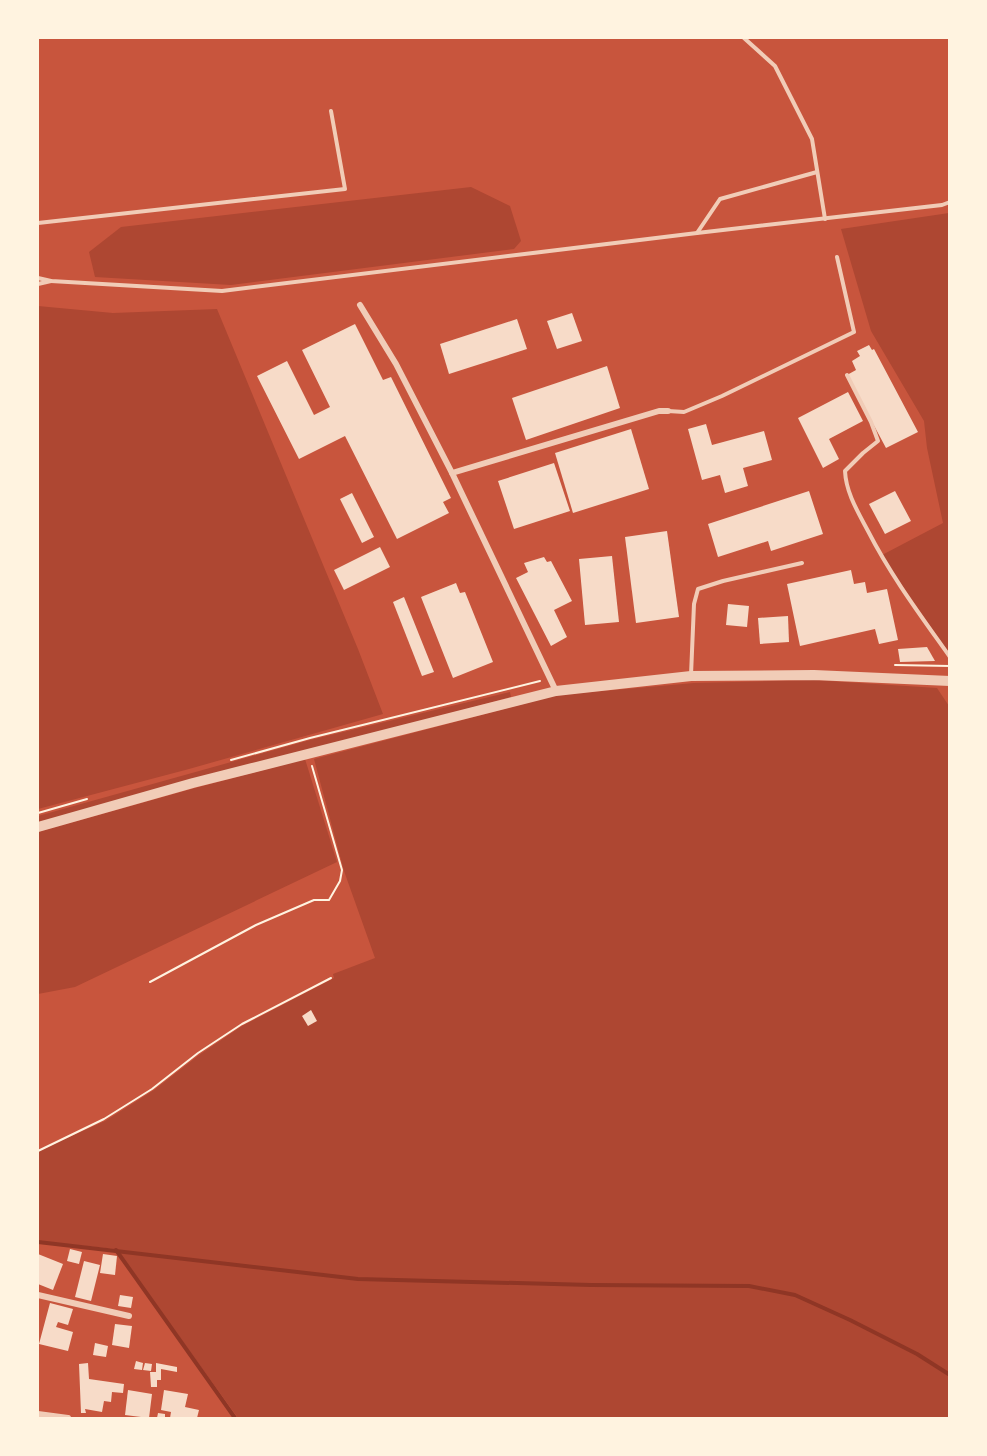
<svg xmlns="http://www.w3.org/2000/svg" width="987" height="1456" viewBox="0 0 987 1456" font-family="'DM Sans',sans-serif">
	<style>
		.green { fill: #ae4732 }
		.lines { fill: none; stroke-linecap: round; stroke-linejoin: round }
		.stream { stroke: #8f3625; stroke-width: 4 }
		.building { fill: #f7dbc8 }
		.path { stroke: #fff3e0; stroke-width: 2 }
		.service { stroke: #f1ccb7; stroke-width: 4 }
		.minor { stroke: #f1ccb7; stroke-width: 6 }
		.tertiary { stroke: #f1ccb7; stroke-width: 10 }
	</style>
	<rect width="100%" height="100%" fill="#c8553d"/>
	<g class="green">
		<path d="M471,187l39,19 11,35 -7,8 -283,36 -136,-8 -6,-25 32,-25z"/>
		<path d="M949,213v440l-52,-75 -15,-23 61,-32 -16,-75 -3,-27 -53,-90 -30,-102z"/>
		<path d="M38,306l75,7 104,-4 141,340 25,65 -194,55 -151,40z"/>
		<path d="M814,680l123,8 12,18v712h-711l-122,-169 -78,-8v-90l67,-30 49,-31 45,-35 43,-29 92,-48 -1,-4 42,-16 -31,-87 -30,-112 243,-64 137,-12z"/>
		<path d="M510,692l1,5 -473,127v-8l272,-76z"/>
		<path d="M305,759l32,103 -262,125 -37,7v-162l157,-44z"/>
	</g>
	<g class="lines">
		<g class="stream">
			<path d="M38,1242l320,37 233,6 158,1 46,9 55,25 67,34 33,21"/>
			<path d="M116,1250l119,168"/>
		</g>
	</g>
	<g class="building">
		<path d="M572,313l10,28 -25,8 -10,-28z"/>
		<path d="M517,319l10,30 -78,25 -9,-30z"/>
		<path d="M355,324l28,56 8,-3 60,121 -8,4 6,11 -52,26 -52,-103 -46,23 -42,-83 30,-15 27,54 16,-8 -28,-57z"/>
		<path d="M869,345l3,5 2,-1 44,83 -32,16 -39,-73 9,-5 -4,-9 8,-5 -3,-5z"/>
		<path d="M607,366l13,42 -94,32 -14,-42z"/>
		<path d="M848,392l15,29 -34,18 10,20 -16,9 -25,-50z"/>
		<path d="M706,424l6,21 52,-14 8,29 -29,8 5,18 -23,7 -5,-18 -18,5 -14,-51z"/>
		<path d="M631,429l18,60 -76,24 -18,-60z"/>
		<path d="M554,463l16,48 -56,18 -16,-48z"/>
		<path d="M809,491l14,43 -52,17 -3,-10 -50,16 -10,-33z"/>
		<path d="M895,491l16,30 -26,13 -16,-30z"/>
		<path d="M352,493l22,44 -12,6 -22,-44z"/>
		<path d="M667,531l12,86 -43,6 -11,-86z"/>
		<path d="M380,547l10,20 -46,23 -10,-20z"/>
		<path d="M612,556l7,66 -34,3 -6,-66z"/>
		<path d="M544,557l3,5 4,-1 21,40 -18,9 13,27 -16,9 -35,-68 12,-6 -4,-9z"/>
		<path d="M851,570l3,14 11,-2 2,11 20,-4 11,51 -19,4 -4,-15 -75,17 -13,-62z"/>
		<path d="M456,583l4,10 5,-1 28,70 -40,16 -32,-81z"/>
		<path d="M404,597l30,75 -12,4 -29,-74z"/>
		<path d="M728,604l21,2 -2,21 -21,-2z"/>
		<path d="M788,616l1,26 -29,2 -2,-26z"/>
		<path d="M927,647l8,14 -35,1 -2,-13z"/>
		<path d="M311,1010l6,11 -9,5 -6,-10z"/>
		<path d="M70,1249l12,3 -3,12 -12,-3z"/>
		<path d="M38,1254l25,10 -10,26 -15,-6z"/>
		<path d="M103,1254l14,2 -2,19 -15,-2z"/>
		<path d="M84,1261l16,4 -9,36 -16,-4z"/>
		<path d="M120,1295l13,2 -2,11 -13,-2z"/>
		<path d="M50,1303l23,6 -5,16 -10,-3 -2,5 17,5 -5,19 -29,-7z"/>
		<path d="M115,1324l17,2 -3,22 -17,-3z"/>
		<path d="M95,1343l13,3 -2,11 -13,-2z"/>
		<path d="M136,1361l7,2 -1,7 -8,-1z"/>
		<path d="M88,1363l1,16 35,5 -1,9 -11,-1 -1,10 -7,-1 -2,11 -17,-3 1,4h-5l-2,-49z"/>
		<path d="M145,1363l7,1 -1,7 -8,-1z"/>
		<path d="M156,1363l21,4v5l-16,-3v11h-4v7h-6l-1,-15h6z"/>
		<path d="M128,1390l24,4 -3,24 -24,-3z"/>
		<path d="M164,1390l24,4 -3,13 14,3 -2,8h-27l1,-6 -10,-2z"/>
		<path d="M158,1413l7,1v4h-8z"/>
	</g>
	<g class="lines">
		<g class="path">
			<path d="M895,665l55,1"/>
			<path d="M231,760l79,-22 230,-57"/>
			<path d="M38,813l49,-14"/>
			<path d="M150,982l106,-57 58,-25h15l11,-19 2,-11 -30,-104"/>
			<path d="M38,1151l66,-32 48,-30 46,-36 44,-29 89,-46"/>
		</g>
		<g class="service">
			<path d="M744,38l31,28 37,73 13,80"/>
			<path d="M38,223l307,-34 -14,-78"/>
			<path d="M697,233l23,-34 97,-27"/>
			<path d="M38,278l13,3 171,10 475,-58 245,-28 8,-3"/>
			<path d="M38,284l13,-3"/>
			<path d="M847,375l24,47 7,19 -15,12 -18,18c1,22 13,41 23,60 23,45 53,85 82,126"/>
			<path d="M668,411l16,1 38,-16 132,-64 -17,-75"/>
			<path d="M691,675l3,-71 4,-15 25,-8 79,-18"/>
		</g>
		<g class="minor">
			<path d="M360,305l36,59 56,109 104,218"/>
			<path d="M452,473l207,-62h9"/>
			<path d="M38,1295l91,21"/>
			<path d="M38,1414l30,4"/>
		</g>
		<path class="tertiary" d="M38,827l155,-44 363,-92 135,-15 123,-1 136,6"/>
	</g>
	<rect width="987" height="1456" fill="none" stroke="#fff3e0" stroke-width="78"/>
</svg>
